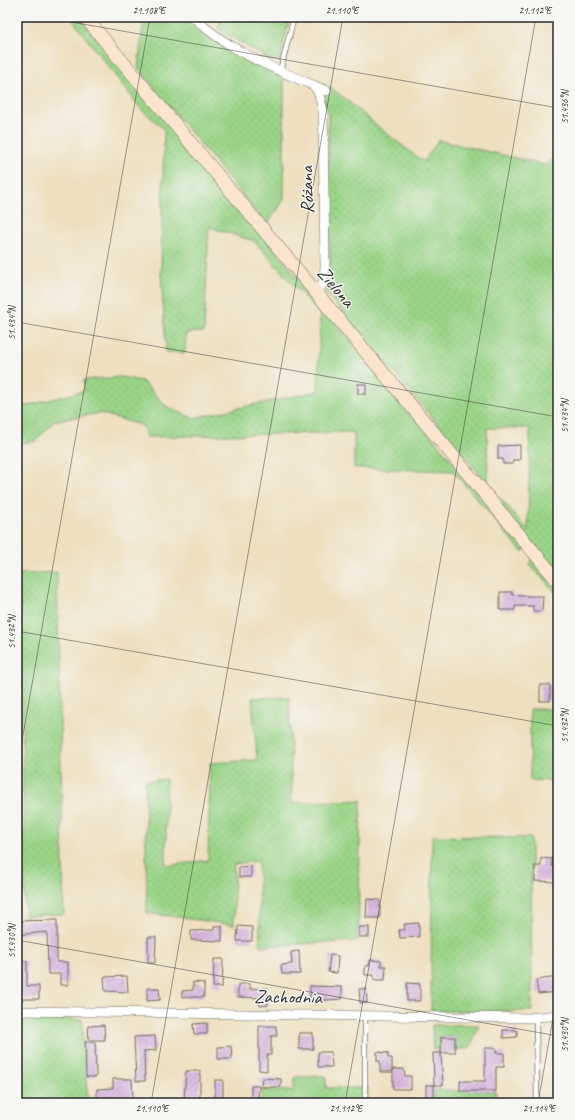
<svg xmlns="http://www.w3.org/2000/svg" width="575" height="1120" viewBox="0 0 575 1120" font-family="Caveat,sans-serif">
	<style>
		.green { fill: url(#green-dots); stroke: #628059 }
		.building { fill: url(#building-hatch) }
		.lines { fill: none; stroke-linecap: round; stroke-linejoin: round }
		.lane-casing { stroke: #6f6a5f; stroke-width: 6 }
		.street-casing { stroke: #6f6a5f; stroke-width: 10 }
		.secondary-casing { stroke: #6f6a5f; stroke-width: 14 }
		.lane { stroke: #fff; stroke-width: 4.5 }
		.street { stroke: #fff; stroke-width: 9 }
		.secondary { stroke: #fce5cf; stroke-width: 13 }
		.ticks { fill: none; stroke: #2b2b2b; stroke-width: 1; stroke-opacity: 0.45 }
		.labels { text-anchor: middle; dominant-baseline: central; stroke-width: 3; stroke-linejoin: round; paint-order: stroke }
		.street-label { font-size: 19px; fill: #2b2b2b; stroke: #f6f6f2 }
		.neatline { fill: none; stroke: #2b2b2b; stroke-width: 1.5 }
		.ticks-label { font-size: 10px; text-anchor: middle; fill: #2b2b2b }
	</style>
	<defs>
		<pattern id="green-dots" width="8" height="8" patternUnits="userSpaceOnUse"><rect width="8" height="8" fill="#9ad487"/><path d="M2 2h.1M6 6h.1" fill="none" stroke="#85b675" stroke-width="1.8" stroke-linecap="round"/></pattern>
		<pattern id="building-hatch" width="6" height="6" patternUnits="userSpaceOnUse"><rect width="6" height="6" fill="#d8b6df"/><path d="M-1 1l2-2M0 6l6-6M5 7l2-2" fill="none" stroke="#af94b5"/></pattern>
	</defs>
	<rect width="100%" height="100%" fill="#f6f6f2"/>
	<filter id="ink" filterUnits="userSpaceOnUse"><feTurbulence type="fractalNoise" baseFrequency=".025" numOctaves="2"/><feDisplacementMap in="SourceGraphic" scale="8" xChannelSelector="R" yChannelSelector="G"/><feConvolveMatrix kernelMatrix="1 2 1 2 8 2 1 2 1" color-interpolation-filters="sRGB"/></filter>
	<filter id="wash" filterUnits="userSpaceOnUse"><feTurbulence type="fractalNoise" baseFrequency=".012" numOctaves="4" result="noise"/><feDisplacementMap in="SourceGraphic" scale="16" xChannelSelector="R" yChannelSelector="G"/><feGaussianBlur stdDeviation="0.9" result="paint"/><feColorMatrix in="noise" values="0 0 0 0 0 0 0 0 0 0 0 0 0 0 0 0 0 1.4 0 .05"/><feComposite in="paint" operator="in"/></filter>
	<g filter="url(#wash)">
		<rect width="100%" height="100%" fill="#eedfbf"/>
		<g class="green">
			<path d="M70,17h9l447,532 -4,3 -69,-81 -99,-3v-36l-208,5 -3,-11 -43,-13 -46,8 -18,20 -19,3v-36l67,-17v-11l37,-3 21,4 25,26 26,11 125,-27 2,-77 -66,-73 -45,-14 -5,105 -18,1 -1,20 -19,-1 -5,-80 3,-143 -23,-20z"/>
			<path d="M144,17h43l29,23 34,23 34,14v123l-17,25 -129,-157z"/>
			<path d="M221,17h69l-11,44 -9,-1 -52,-31z"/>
			<path d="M313,80c24,9 29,17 48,32 20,18 42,34 63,50l14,-22 107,25 9,-8 4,5v411l-61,-72 3,-3 28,32 2,-102h-43l1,56 -162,-192 4,-18 -2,-158 -5,-19z"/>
			<path d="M532,557l26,31 -3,4 -25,-27z"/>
			<path d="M57,572l7,342 -39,2 -5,-342z"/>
			<path d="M289,697l3,106 69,-3 -3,141 -98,5 -2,-85 -24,3v61l-87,-12 -2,-132 21,-2v87l42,-6 2,-97 47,-3 -5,-62z"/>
			<path d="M530,709h28v72l-28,-1z"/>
			<path d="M432,836l99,2 1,173h-101z"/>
			<path d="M82,1019l6,84h-71v-13h3l-1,-70z"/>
			<path d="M432,1025h47l-8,21 -3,2 -13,2v-13h-14v12h-8z"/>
			<path d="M326,1076v12h42v15h-107l1,-13 31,1 2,-14z"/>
			<path d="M434,1090l62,1v12h-62z"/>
		</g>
		<g id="blocks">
			<g class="building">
				<rect x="358" y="384" width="8" height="10"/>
				<path d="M520,445v15h-7v4h-10v-5h-5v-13z"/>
				<path d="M500,592h12v3l9,1h22l-1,15h-9v-5h-18v4h-15z"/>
				<rect x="540" y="685" width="10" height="16"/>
				<path d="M541,858l11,1v7l4,1 -1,15 -20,-1v-15h6z"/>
				<path d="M251,866v11h-12v-10z"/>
				<path d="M367,899l13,1v18h-14z"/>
				<path d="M57,920v42h11v23h-8v-11h-12l-1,-42 -30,3v-14z"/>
				<path d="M419,923v14l-19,1 -1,-8h6l-1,-6z"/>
				<path d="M214,926h8v15l-31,-1v-9l23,-1z"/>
				<path d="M238,926l14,1v14h-15z"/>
				<rect x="359" y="927" width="10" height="10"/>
				<path d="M148,937h8l-1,26h-7z"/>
				<path d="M299,951l1,23h-18l-1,-9 11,-1 -1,-12z"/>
				<path d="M330,955l8,1 -1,17 -9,-1z"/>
				<path d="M214,959h9l-1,28h-9z"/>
				<path d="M370,960l11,1v5h5l-1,14h-11v-5h-9v-9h4z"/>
				<path d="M17,961h10v25h12v13h-22z"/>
				<path d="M127,976l1,16 -23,-1 -1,-14z"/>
				<path d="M558,977l-2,15 -18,2 -2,-14z"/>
				<path d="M193,982l11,1v14h-22v-6l11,-1z"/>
				<path d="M407,983l13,1v17h-13z"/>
				<path d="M238,984h12v5l17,-1 1,17 -8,1 -1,-8 -21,-1z"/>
				<path d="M310,986l32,1v12l-32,2z"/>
				<path d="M147,988h12l1,12 -13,1z"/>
				<path d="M359,989h7l1,14h-7z"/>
				<path d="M207,1023v11h-13l-1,-10z"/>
				<path d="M104,1025l1,15h-16l-1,-14z"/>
				<path d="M259,1026h17l1,10h-6v19h-4v16l-8,-1z"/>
				<path d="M503,1030h14v7l-14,1z"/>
				<rect x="299" y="1033" width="14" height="16"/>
				<path d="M155,1036l1,14 -12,1 1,30h-9l-2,-44z"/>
				<path d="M441,1037h14v16h-14l2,32h-9l-1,-32h8z"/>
				<path d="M85,1042h10l1,35h-10z"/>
				<path d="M231,1046l1,13h-14v-12z"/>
				<path d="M485,1048h11v5h8v14h-8v24h-36v-10h25z"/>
				<path d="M318,1052h13l1,15h-14z"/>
				<path d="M377,1052l11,1v5h4v14h-12v-11h-3z"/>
				<path d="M393,1069h11l1,7h6v13h-18z"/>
				<path d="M186,1071h14v32h-9v-3h-7z"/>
				<path d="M262,1078l19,1v8h-20z"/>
				<path d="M113,1079h19l1,20 -36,1v-11l16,-1z"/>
				<rect x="215" y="1080" width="8" height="20"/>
				<rect x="426" y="1085" width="8" height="18"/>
				<path d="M251,1086h8l-1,17h-7z"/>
			</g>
		</g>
	</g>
	<g filter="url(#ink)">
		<use href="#blocks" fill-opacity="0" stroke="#6f6a5f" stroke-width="1"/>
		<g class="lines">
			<g class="lane-casing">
				<g id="lane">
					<path d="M280,71l14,-54"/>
					<path d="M365,1015v88"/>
					<path d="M536,1018l1,85"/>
				</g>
			</g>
			<g class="street-casing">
				<g id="street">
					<path d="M193,17c38,36 87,54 134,74"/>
					<path d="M314,85l5,9 4,17 2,157 -2,15 -7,11"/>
					<path d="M17,1011l512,7 29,-3"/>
				</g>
			</g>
			<g class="secondary-casing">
				<path id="secondary" d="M85,17l473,564"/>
			</g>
			<use href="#lane" class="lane"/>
			<use href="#street" class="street"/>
			<use href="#secondary" class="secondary"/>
		</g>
	</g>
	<path class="ticks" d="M43,17l515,91M17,322l541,95M17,631l541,95M17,769l133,-752M17,940l541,96M151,1103l192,-1086M345,1103l191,-1086M538,1103l20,-113"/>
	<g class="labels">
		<g class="street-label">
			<text transform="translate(307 190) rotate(-91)">Różana</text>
			<text transform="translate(336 287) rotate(50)">Zielona</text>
			<text transform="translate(288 997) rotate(1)">Zachodnia</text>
		</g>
	</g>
	<rect width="575" height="1120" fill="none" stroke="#f6f6f2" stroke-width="44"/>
	<rect x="22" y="22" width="531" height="1076" class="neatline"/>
	<g class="ticks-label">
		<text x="149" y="14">21.108°E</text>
		<text x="342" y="14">21.110°E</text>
		<text x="535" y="14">21.112°E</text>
		<text transform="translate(564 107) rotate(-90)" y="4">51.436°N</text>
		<text transform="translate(11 323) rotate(-90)" y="4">51.434°N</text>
		<text transform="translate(564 416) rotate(-90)" y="4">51.434°N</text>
		<text transform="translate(11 632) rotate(-90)" y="4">51.432°N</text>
		<text transform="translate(564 726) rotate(-90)" y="4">51.432°N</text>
		<text transform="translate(11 941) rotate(-90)" y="4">51.430°N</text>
		<text transform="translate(564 1035) rotate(-90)" y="4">51.430°N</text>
		<text x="152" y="1112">21.110°E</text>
		<text x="346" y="1112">21.112°E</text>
		<text x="539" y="1112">21.114°E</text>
	</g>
</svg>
